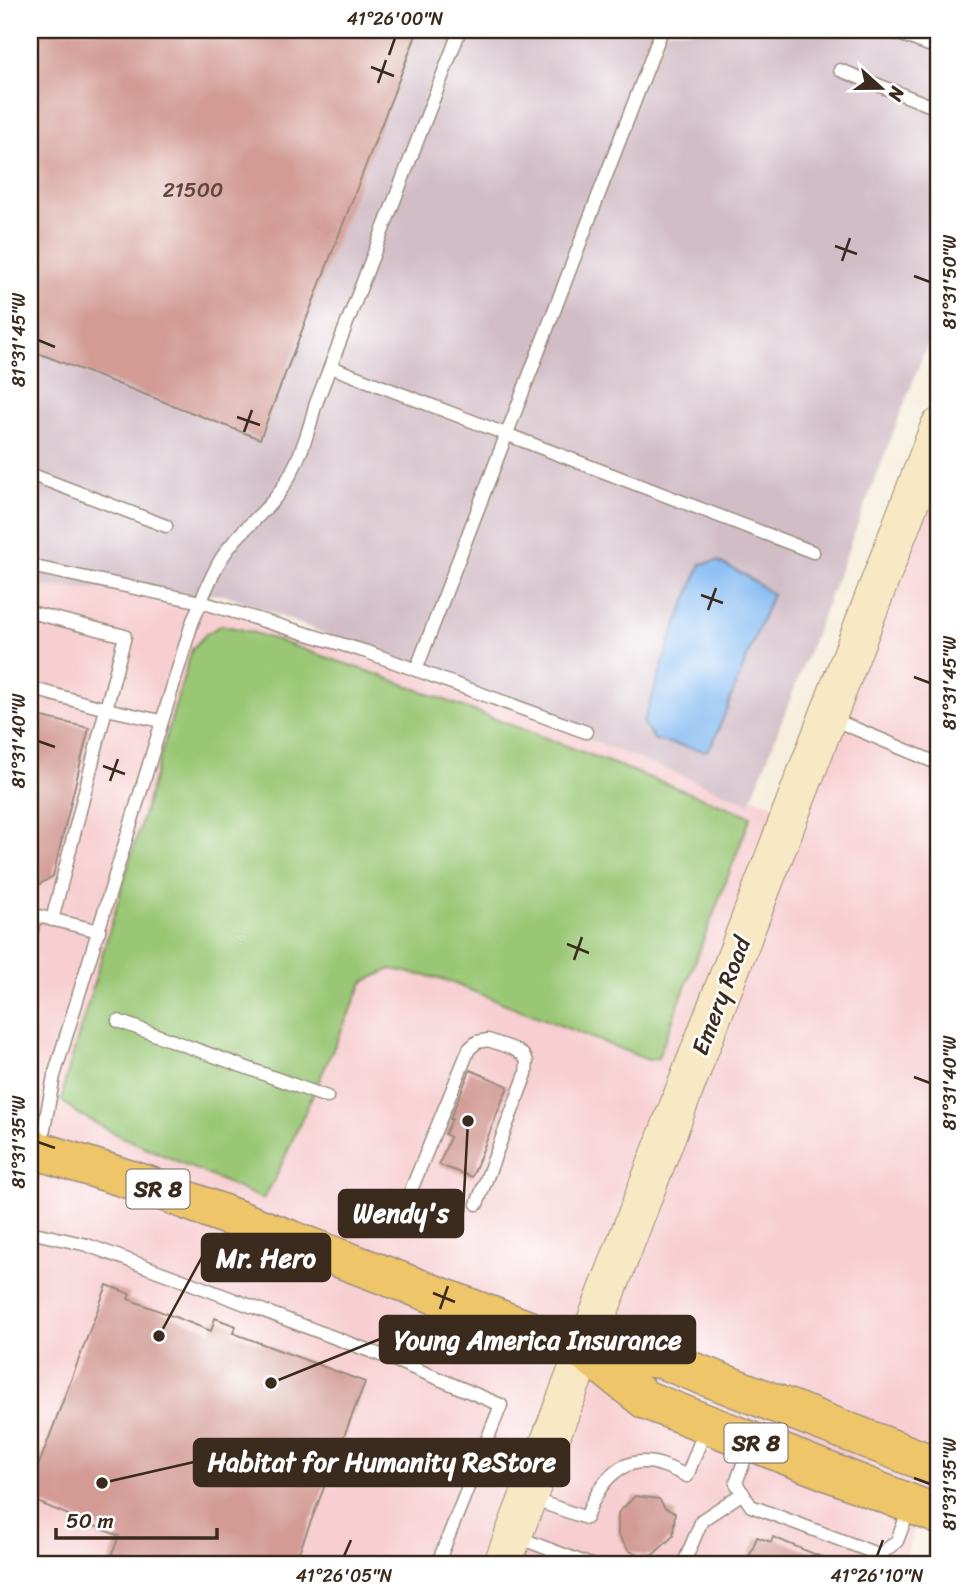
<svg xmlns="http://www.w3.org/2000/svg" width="969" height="1595" viewBox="0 0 969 1595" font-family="Sriracha,sans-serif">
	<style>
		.built { fill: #f7cfd2 }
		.industrial { fill: #d2bdc6 }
		.green { fill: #9ac775; stroke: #6a784a; stroke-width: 2 }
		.water { fill: #82b9f2; stroke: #5e7288; stroke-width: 2 }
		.building { fill: #d39b94 }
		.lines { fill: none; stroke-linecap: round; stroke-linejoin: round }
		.service-casing { stroke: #998c7e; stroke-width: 15 }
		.secondary-casing { stroke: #998c7e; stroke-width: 39 }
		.primary-casing { stroke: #998c7e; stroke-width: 41 }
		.service { stroke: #fff; stroke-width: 12 }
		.secondary { stroke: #f8e8c3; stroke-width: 37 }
		.primary { stroke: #eec569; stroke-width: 38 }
		.ticks { fill: none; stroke: #3b2a1e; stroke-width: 2.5 }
		.labels { text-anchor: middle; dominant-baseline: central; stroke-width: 5; stroke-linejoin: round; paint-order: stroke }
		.number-label { font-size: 21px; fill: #61463c }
		.shield { fill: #fff; stroke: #766a62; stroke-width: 2 }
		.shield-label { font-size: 23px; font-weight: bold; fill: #3b2a1e }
		.street-label { font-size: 24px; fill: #3b2a1e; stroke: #fff }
		.leader { fill: none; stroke: #3b2a1e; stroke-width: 2.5 }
		.callout-dot { fill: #3b2a1e; stroke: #fff; stroke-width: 2.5 }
		.callout { fill: #3b2a1e; stroke: #3b2a1e; stroke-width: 2.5 }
		.callout-label { font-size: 26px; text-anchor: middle; font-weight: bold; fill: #fff }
		.neatline { fill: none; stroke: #3b2a1e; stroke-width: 2.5 }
		.ticks-label { font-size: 18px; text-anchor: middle; fill: #3b2a1e }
	</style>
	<rect width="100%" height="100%" fill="#fff"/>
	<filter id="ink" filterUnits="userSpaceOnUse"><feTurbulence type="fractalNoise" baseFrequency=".0143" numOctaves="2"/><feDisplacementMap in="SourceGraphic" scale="14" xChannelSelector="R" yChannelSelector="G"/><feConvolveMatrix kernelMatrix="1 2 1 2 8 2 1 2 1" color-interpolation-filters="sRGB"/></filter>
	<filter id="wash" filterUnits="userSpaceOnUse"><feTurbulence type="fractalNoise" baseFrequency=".00686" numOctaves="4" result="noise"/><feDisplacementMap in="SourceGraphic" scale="28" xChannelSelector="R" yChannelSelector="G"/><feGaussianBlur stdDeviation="1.57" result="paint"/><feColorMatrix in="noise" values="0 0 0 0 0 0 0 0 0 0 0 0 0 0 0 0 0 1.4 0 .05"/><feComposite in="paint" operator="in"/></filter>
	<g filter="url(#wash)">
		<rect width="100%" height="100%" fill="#f7eedd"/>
		<path class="built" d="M939,427v1088l-16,-6 -22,56h-871v-999l171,36 385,130 205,80z"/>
		<path class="industrial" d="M30,30h909v284l-189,489 -523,-208 -197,-9z"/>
		<path class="green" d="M221,625l31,7 127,43 372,141 -93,242 -10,2 -206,-81 -51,-10 -28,13 -88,197 -12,20 -145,-64 -41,-22 -15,-12 2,-16 128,-436 13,-14z"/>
		<path class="water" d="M717,561l28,14 27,19 -58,147 -8,10 -51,-11 -12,-16 33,-99 25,-61z"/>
		<g id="blocks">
			<g class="building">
				<path d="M30,30h388l-158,409 -230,-89z"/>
				<path d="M30,714l59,14 -36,148 -23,14z"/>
				<path d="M470,1070l38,16 -36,91 -33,-12 11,-28 -5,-3 7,-15h-2z"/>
				<path d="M107,1285l23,9 -2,5 83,32 4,-13 21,8 -3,7 132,49 -71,183h-186l11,-29 -89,-37v-11z"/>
				<path d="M635,1496l24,3 6,9 10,5 -2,23 -19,18 -10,2 -15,-5 -11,-16v-22z"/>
				<path d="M757,1537l14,5 2,-5 68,28h-95z"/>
			</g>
		</g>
	</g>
	<g filter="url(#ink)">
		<use href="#blocks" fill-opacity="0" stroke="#998c7e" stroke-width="2"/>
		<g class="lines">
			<g class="service-casing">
				<g id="service">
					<path d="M889,30l45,17"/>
					<path d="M840,70l99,39"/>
					<path d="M331,367l482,185"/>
					<path d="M30,474l136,52"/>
					<path d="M30,566l171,36 166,50 219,80"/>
					<path d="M30,612l95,24 -19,73 -76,-21"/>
					<path d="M416,670l246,-640"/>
					<path d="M830,718l109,46"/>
					<path d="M30,914l69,17"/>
					<path d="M52,920l54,-211 55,12"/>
					<path d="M30,938l5,-22"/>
					<path d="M118,1021l209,76"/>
					<path d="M30,1187l10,-37 14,-74 138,-453c9,-21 17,-44 29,-64 15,-24 32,-36 50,-56 23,-26 36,-64 44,-97l145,-376"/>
					<path d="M411,1190l58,-141 8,-7 11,-2 26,9 9,6 4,6 -1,13 -49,130"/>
					<path d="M30,1232l57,13 87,32 225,85 102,43 -64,160"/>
					<path d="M750,1445l-14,38 15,23 129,49 17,-14 13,-34"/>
					<path d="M532,1499l54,19c9,-26 27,-57 59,-56 14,0 29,8 42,14l19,-49"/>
					<path d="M517,1537l74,28"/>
					<path d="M683,1565l19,-45 41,-27"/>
				</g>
			</g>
			<g class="secondary-casing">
				<path id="secondary" d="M502,1565l437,-1138"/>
			</g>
			<g class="primary-casing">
				<g id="primary">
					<path d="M30,1148l114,36 440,167 77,8 278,108"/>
					<path d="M584,1351l62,49 293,115"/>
				</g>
			</g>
			<use href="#service" class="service"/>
			<use href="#secondary" class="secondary"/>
			<use href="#primary" class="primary"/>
		</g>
	</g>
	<path class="ticks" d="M389,55l6,-17M371,67l23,9M378,83l8,-23M835,246l22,8M842,261l8,-23M914,276l16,6M38,340l17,7M237,417l23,8M244,432l8,-22M701,595l22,8M708,610l8,-22M914,677l16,6M38,741l17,6M103,766l22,8M110,781l8,-22M567,944l22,9M574,960l8,-23M914,1077l16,6M38,1142l17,6M433,1293l22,9M440,1309l8,-23M914,1478l16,6M344,1556l7,-16M877,1556l6,-16"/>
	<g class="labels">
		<g class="number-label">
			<text x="193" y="190">21500</text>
		</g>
		<g class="shield">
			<rect x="126.5" y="1169.5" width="63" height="39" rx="5"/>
			<rect x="724.5" y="1423.5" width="63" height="39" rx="5"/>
		</g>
		<g class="shield-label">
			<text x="158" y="1189">SR 8</text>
			<text x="756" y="1443">SR 8</text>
		</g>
		<g class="street-label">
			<text transform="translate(721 996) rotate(-69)">Emery Road</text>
		</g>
	</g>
	<path class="leader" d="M468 1121L463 1213M159 1336L202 1257M271 1383L380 1339M102 1483L194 1462"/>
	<g class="callout-dot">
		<circle cx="468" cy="1121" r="7"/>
		<circle cx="159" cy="1336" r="7"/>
		<circle cx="271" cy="1383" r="7"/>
		<circle cx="102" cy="1483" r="7"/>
	</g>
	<g class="callout">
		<rect x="339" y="1190" width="124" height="47" rx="7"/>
		<rect x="202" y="1234" width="128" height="47" rx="7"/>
		<rect x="380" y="1316" width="315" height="47" rx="7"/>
		<rect x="194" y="1439" width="375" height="47" rx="7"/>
	</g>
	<g class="callout-label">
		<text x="401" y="1222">Wendy's</text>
		<text x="266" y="1267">Mr. Hero</text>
		<text x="538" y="1349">Young America Insurance</text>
		<text x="382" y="1471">Habitat for Humanity ReStore</text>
	</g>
	<rect width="969" height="1595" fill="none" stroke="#fff" stroke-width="77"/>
	<g transform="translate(881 88) rotate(111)" stroke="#ffffff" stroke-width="5" paint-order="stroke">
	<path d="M0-5L12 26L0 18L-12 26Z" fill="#3b2a1e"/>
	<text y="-10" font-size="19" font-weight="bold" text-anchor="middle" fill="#3b2a1e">N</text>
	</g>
	<path d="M56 1528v10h161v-10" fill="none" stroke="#3b2a1e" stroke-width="3.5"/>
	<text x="66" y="1528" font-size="21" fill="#3b2a1e" stroke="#ffffff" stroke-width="5" paint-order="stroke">50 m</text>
	<rect x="38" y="38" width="892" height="1518" class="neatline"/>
	<g class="ticks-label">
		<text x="395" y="25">41°26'00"N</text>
		<text transform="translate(950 282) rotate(-90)" y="6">81°31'50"W</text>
		<text transform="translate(19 340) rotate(-90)" y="6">81°31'45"W</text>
		<text transform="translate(950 683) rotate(-90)" y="6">81°31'45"W</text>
		<text transform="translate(19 741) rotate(-90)" y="6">81°31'40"W</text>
		<text transform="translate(950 1083) rotate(-90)" y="6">81°31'40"W</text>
		<text transform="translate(19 1142) rotate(-90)" y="6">81°31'35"W</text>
		<text transform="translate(950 1484) rotate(-90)" y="6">81°31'35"W</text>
		<text x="344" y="1582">41°26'05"N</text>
		<text x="877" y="1582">41°26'10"N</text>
	</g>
</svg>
